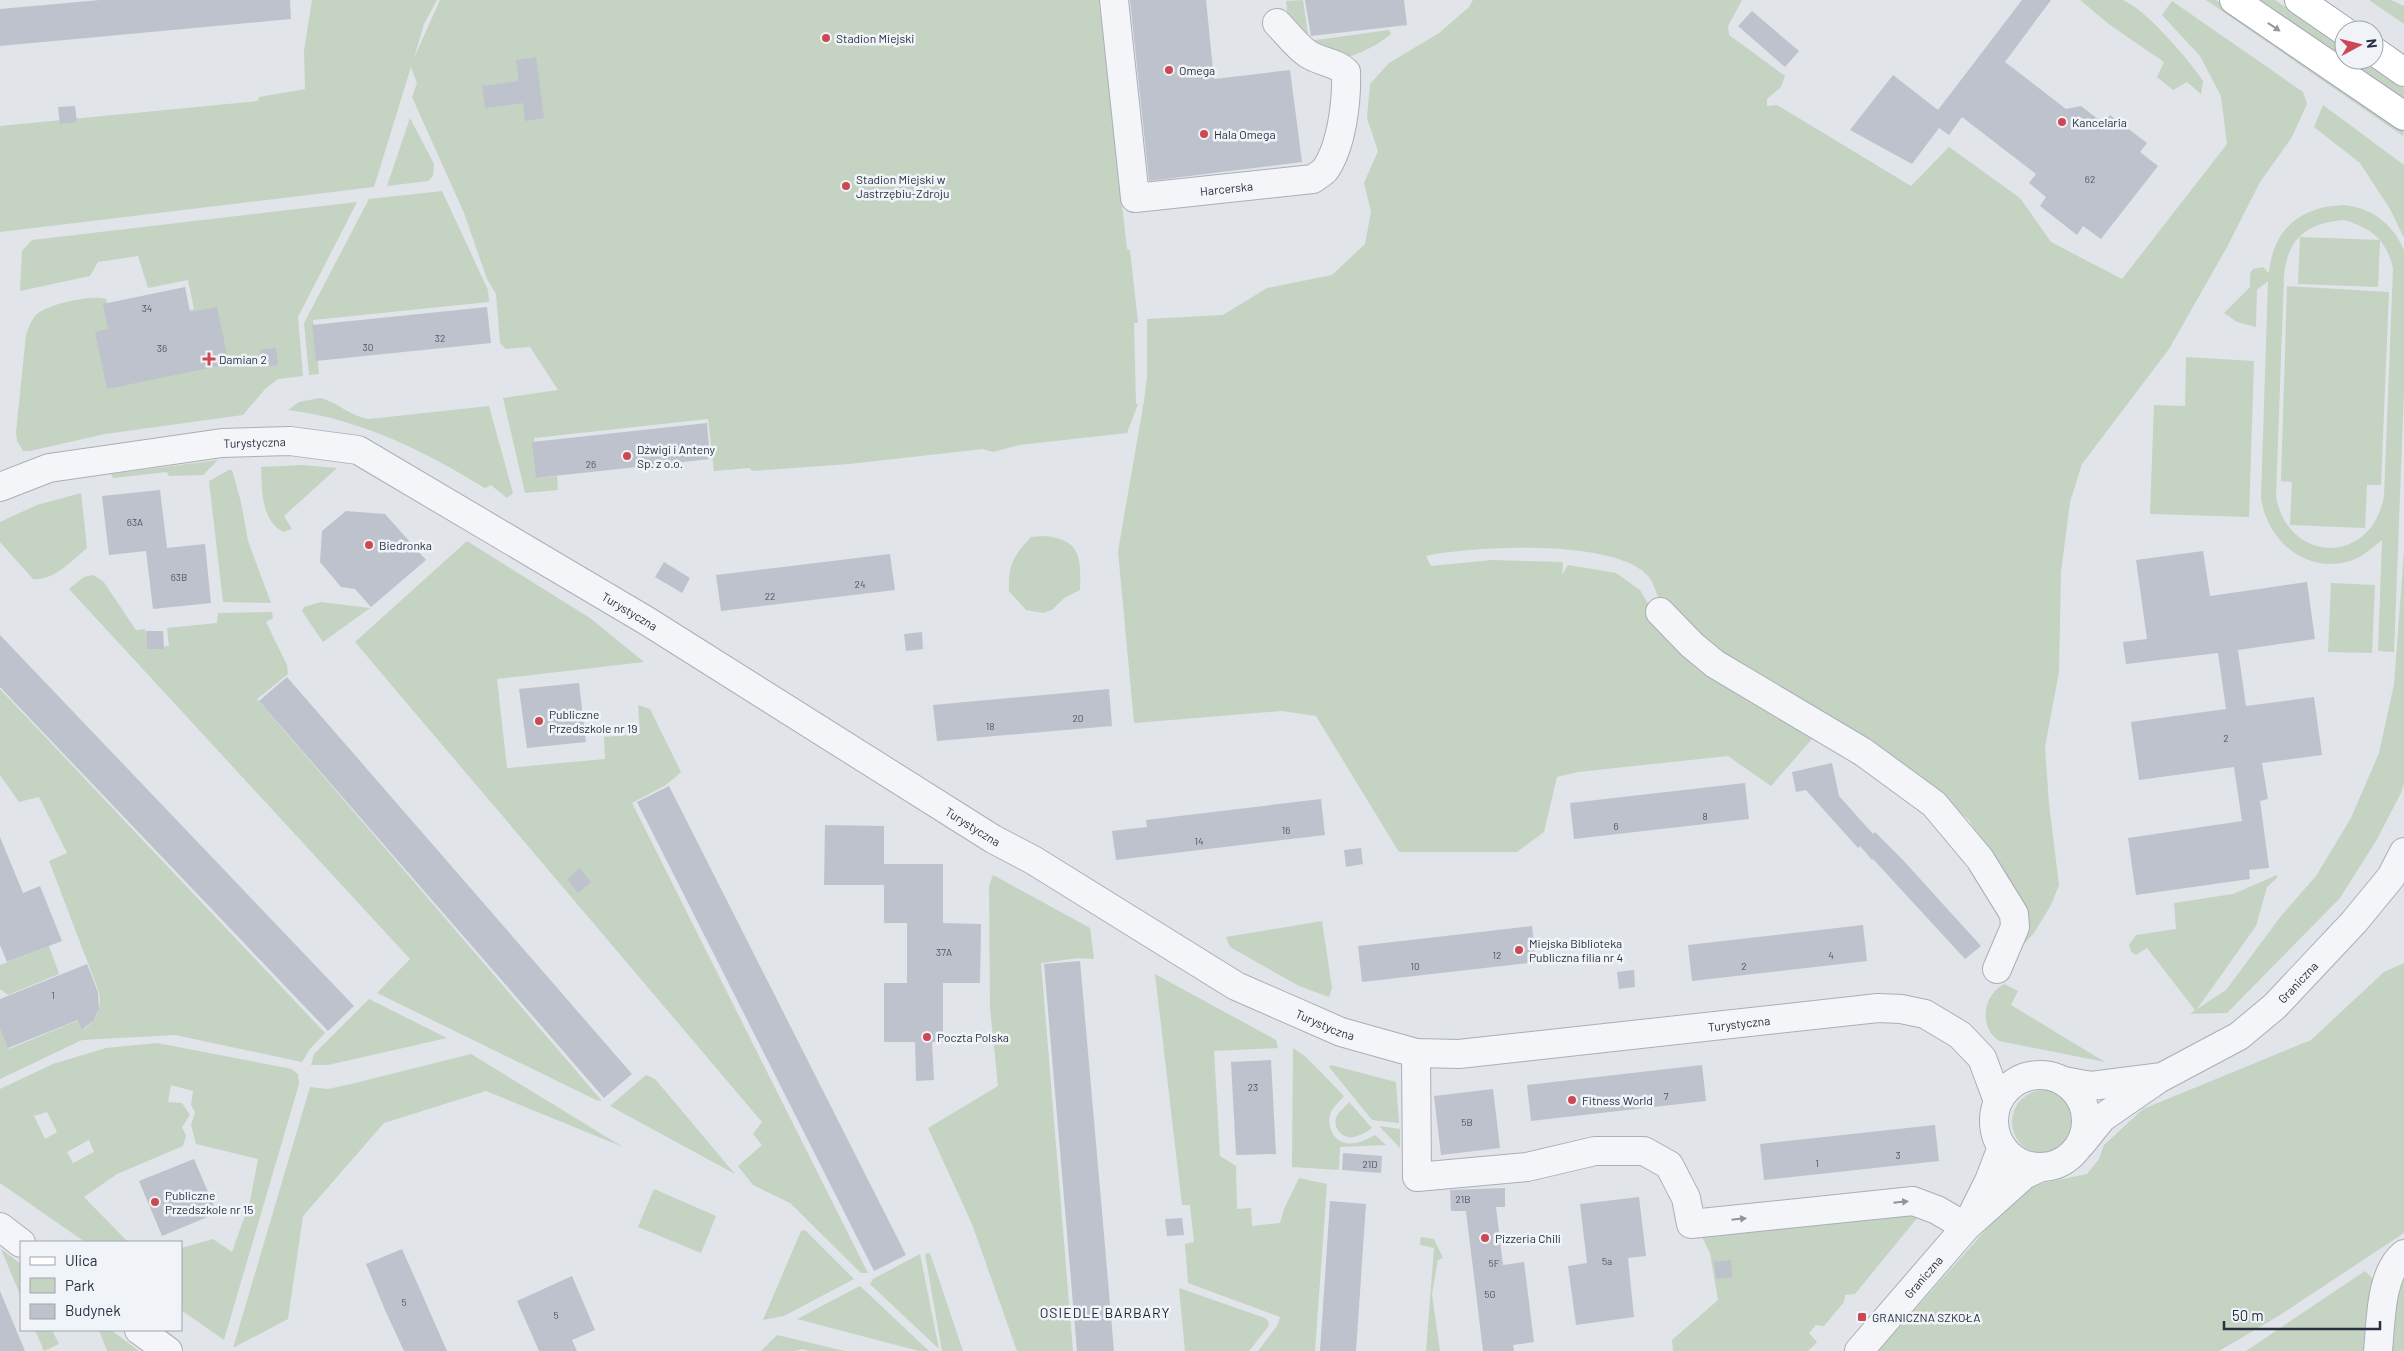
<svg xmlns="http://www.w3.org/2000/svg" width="2404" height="1351" viewBox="0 0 2404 1351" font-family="Barlow,sans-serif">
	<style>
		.green { fill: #c5d3c2; fill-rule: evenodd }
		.building { fill: #bec2cc }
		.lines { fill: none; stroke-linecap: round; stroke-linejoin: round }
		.minor-casing { stroke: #aaaeb7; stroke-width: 30 }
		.major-casing { stroke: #a0a7b5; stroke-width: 30 }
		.minor { stroke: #f3f5f8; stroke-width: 28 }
		.major { stroke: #fff; stroke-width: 28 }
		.oneway { fill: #9498a0 }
		.oneway2 { fill: #8e929c }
		.poi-dot { fill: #cc4852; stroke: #f0f3f7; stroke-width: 2 }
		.labels { text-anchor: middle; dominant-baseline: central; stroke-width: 5; stroke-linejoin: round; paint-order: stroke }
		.number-label { font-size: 10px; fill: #4e5464 }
		.poi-label { font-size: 12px; fill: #293041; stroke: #f0f3f7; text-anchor: start }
		.street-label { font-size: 12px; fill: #293041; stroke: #f0f3f7 }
		.neighbourhood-label { font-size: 14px; letter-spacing: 1px; fill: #1c2132; stroke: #f0f3f7 }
	</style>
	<rect width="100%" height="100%" fill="#e1e4e9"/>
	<g class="green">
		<path d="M312,0h125l-13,24 -10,34 26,-58h659l28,249 3,1 8,73h-4l2,81h2l-11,29 -108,12 -26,7 -10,-3 -134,15 -97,7 -2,-3 -36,3 -6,-52 -174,19 3,40 20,-2 1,14 -33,3 -22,-95 55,-8 -28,-43 -24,2 -6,-6 -4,-49 -9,-15 -23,-66 -52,-116 5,-14 -6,-16 -37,120 -374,45v-106l258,-25 1,-4 46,-8 -1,-38z"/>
		<path d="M1303,0l6,41 80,-11 2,4c-19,16 -40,23 -63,28l-40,-40 -2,-21z"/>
		<path d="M1473,0h269l-14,26 1,9 56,41 -4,11 -14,12v7l10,-1 134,81 38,-39 71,51 31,44 71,37 105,-135 -6,-48 -21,-40 -38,-41 10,-14 131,91 4,12 -15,33 -32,45 -33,65 -58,102 -87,115 -12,38 -9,70 -2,100 -14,75 4,57 10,81 -8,20 -17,28 -23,25 10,-31 -2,-16 -15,-33 -35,-58 -37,-31 -63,-41 -157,-92c-6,-5 -13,-10 -18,-15 -5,-7 -9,-16 -15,-22 -5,-7 -15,-11 -19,-18 -5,-9 -6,-20 -14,-27 -35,-35 -174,-28 -220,-18l5,10 61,-6 71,2 -1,13 6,-10 48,8 24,17 19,33 32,33 29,20 98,56 -47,54 -43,-30 -150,16 -21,5 -13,55 -27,20h-118l-83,-136 -34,-5 -148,12 -16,-172 26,-150 3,-25v-57l76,-4 44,-27 65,-13 33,-31 6,-32 -7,-29 14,-32 -11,-33 3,-34 19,-21 50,-30 30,-26z"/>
		<path d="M2080,0c12,0 30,0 42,0 22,7 68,61 81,81l-2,13 -14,-12 -14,8 -16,-13 7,-15 -54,-37z"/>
		<path d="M2206,0h10l188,130 -1,6z"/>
		<path d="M2258,0h17l69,47v13h19l41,28v12z"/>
		<path d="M2369,0h22l13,6v18z"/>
		<path d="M2323,105l81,60v73l-14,-29 -30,-46 -46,-36z"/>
		<path d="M410,118l24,46 -1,12 -5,5 -41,5z"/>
		<path d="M442,191l46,99 1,12 -176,18 6,54 -10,1 -5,-52 65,-124z"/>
		<path d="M357,202l-59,115 5,59 -25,3 -12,9 -23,27 -138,19 -75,17h-7l-6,-10 -1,-9 10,-97c3,-8 5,-15 11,-21 11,-10 56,-20 69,-15l7,27 81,-17 -6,-29 -40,8 -10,-32 -40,6 -8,14 -70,15 2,-40 10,-11z"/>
		<path d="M2343,205c28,2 50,19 61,45v141l-10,261 -16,-1 4,-111c-10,8 -19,17 -32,21 -44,13 -83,-20 -89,-63l7,-217 -11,9 -1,37 -19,-5 -13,-9 26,-26v-13l3,-5 10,-2 6,6c4,-44 31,-66 74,-68zM2344,220c28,8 42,20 49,48l-9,228c-12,69 -95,69 -108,1l8,-222c4,-38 24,-52 60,-55z"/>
		<path d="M2300,237l80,3 -2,47 -80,-3z"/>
		<path d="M2287,286l102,6 -8,193h-14l-2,43 -75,-3 2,-43 -11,-1z"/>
		<path d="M2186,357l68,4 -5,156 -99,-3 4,-109 31,1z"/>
		<path d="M320,398c18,4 29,18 49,21l120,-13 24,87 -6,5 -16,-13 -6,3c-61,-37 -124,-69 -197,-78l11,-8z"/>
		<path d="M218,460l-15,15 -34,1 -2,-4 -54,6 -2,-4z"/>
		<path d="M302,465l35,3 -53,48 8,13 -9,3c-22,-12 -21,-42 -22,-65z"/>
		<path d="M229,470h3l9,32 7,39 23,62 -48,-1 -14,-121z"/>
		<path d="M81,493l6,55c-16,13 -33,33 -54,31l-33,-37v-20l37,-17z"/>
		<path d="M1043,536c38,3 38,21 37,54l-16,8 -12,12 -9,3 -17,-3 -17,-19c-1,-27 4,-34 22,-54z"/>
		<path d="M467,541l123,77 54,44 -147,17 10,89 98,-9 -1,-22 36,-3 -2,-29 12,4 31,63 -15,13 -34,18 236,470h-7l-71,-70 -37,-18 -15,-19 24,-21 -9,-11 9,-12 -407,-480z"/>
		<path d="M2404,551v233l-3,9 -25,48 -36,57 -113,115 -37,1 5,-4 -48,-62 -11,7 -5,-3 -2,-7 7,-10 40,-6 -2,-26 59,-9 44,-19v3l-10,9 -11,39 -59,83 29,-19 55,-74 35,-40 35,-58 28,-65 15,-69z"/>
		<path d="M93,575l10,6 33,49 9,-1 3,20 21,-3 -2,-18 50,-5 1,-10 54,-1 1,6 -7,4 21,43 1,9 -31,25 345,402 -6,-1 -219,-107 33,-34 -341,-370 15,-12z"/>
		<path d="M2331,583l44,2 -3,68 -44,-1z"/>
		<path d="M321,602l49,6 -47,34 -21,-31 2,-4z"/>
		<path d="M0,689l325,344 -15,16 -8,13 -127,-27 -93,5 -82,39v-53l9,23 70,-29 4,10c14,-10 19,-21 16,-38l-50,-131 18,-8 -28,-56 -20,5 -19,-27z"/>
		<path d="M993,875l97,53 4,31 -15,-1 -38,5 32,388h-56l-45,-127 -44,-96 70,-42 -8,-78 -1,-122z"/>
		<path d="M1322,921l10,67 -3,9 -30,-11 -69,-39 -4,-10z"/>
		<path d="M49,946l10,28 -51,21 -8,-6v-24z"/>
		<path d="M2404,963v270l-124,82 -61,36h-341l146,-164 63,-13 12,-15 5,-14 39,-36 168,-69 73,-68z"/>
		<path d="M1155,974l121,66 2,8 -64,3 6,105 16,10 1,43 14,-1 1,18 28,-3 4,-14 15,-31 28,6 -12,167h-57l19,-25 3,-9 -92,-34 -3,-39 9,-2 -4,-37h-8z"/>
		<path d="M2004,984l14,7 -7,14 94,57 -106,-21c-20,-14 -17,-45 5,-57z"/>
		<path d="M369,999l78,39 -119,27h-17l3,-11z"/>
		<path d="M157,1043l135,26 6,5 1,10 -75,256 -43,-30v-62l32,-9 19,13 18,-51 8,-42 -62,-15 -5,-19 4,-13 -4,-7 2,-14 -22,-6 -3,17 14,1 8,12 -8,12 4,9 -3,10 -66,28 -33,23 44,45h-43l-85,-59v-94l53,-25 53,-16zM47,1112l10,20 -12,7 -11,-23zM89,1140l5,12 -21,11 -6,-11z"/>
		<path d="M1293,1048l13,9 38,39c-4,5 -10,10 -13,16 -2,4 -2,10 -1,15 7,23 29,18 45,8l11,10 -46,2 -1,23 -47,-3z"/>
		<path d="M471,1054l152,93 -137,-56 -102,32 -81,93 -15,103 -55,29 77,-261 18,2 23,-5z"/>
		<path d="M1331,1065l65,17 3,41 -27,-3 -43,-53z"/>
		<path d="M646,1075l9,4 80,95 -125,-68z"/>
		<circle cx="2044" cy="1122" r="32"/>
		<path d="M1349,1102l23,26c-5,4 -11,7 -18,9 -11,2 -21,-8 -18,-19 2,-6 9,-11 13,-16z"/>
		<path d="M1379,1126l21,3v19z"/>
		<path d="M654,1189l62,27 -15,37 -63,-26z"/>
		<path d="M1922,1212l-67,82 -10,1 -1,7 -20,24 -8,-1 -7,8 8,9 -9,9h-135l-1,-11 46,-40 -8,-47 -8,-16 12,-9z"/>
		<path d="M805,1230l49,49 -70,37 -21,4 38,-89z"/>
		<path d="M1421,1237l13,2 9,19 -5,2 -6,34 8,57h-14l8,-103 -14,-3z"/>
		<path d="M1,1249l20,15v33z"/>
		<path d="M930,1253l33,98h-21l-17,-97z"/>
		<path d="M920,1254l19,95 -69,-65 3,-5z"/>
		<path d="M2365,1271l12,12 -6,68h-125z"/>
		<path d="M2404,1271v80h-20l8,-51z"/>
		<path d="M860,1286l69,65h-10l-122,-32z"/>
		<path d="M1179,1288l86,30 4,5 -1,4 -19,24h-64z"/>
		<path d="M35,1330h17l7,14 -15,7z"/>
		<path d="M99,1330h12l28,21h-32z"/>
		<path d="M777,1335l68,16h-35l-8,-2 -7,2h-34z"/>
	</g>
	<g class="building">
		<path d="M100,0h190l1,19 -291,27v-37z"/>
		<path d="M1130,0h76l8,79 76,-9 12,92 -153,19z"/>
		<path d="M1305,0h99l3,25 -96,11z"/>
		<path d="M2022,0h29l-46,62 61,47 15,-3 22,17 7,-8 37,28 -7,9 18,14 -57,73 -18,-13 -6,9 -37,-29 6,-9 -17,-14 7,-9 -74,-57 -13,18 -10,-7 -27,36 -62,-34 43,-55 45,35z"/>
		<path d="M1752,11l47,40 -14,16 -47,-41z"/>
		<path d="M536,57l8,61 -19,3 -2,-18 -38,5 -3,-22 37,-5 -3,-21z"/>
		<path d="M75,106l2,16 -17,2 -2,-17z"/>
		<path d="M185,287l5,25 27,-5 12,57 -122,25 -12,-57 13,-3 -5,-25z"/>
		<path d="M487,307l4,36 -175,18 -4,-36z"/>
		<path d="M276,348l2,17 -17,2 -1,-17z"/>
		<path d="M707,423l3,36 -174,19 -4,-36z"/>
		<path d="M160,490l7,58 38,-4 6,59 -58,6 -7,-58 -37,4 -7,-59z"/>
		<path d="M346,511l39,3 41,46 -55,47 -16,-18 -14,-2 -21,-25 2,-31z"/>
		<path d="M2203,551l7,45 97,-14 8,57 -77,11 8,56 68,-9 8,58 -60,8 6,36 -8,2 9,67 -20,2 1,9 -114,16 -8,-57 114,-17 -8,-54 -95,13 -8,-58 95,-13 -8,-56 -92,11 -3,-22 24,-3 -11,-79z"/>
		<path d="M890,554l5,36 -174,21 -5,-36z"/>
		<path d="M664,562l26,16 -8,15 -27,-16z"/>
		<path d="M146,631h17l1,18h-17z"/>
		<path d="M922,632l1,17 -17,2 -2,-17z"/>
		<path d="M0,635l354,371 -26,25 -328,-344z"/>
		<path d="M287,677l345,397 -28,24 -345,-397z"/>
		<path d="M579,683l7,59 -59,6 -8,-59z"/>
		<path d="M1109,689l3,37 -175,15 -4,-36z"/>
		<path d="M1832,763l7,33 34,38 2,-2 27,27 79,87 -16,13 -92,-100 -1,1 -12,-14 -2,2 -52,-58 -10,2 -4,-20z"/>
		<path d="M1745,783l4,36 -175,20 -4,-36z"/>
		<path d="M669,786l237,469 -32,16 -237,-469z"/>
		<path d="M1321,799l4,36 -209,25 -4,-29 35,-4 -1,-7z"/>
		<path d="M825,825l59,1v38h59v59l38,1 -1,59h-37v59h-11l2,38 -18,1 -1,-39h-31v-59h23v-60h-23v-38h-60z"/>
		<path d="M0,837l23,56 17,-7 22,55 -55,21 -7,-17z"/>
		<path d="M1361,848l2,16 -17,3 -2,-17z"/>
		<path d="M580,868l11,14 -13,11 -11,-14z"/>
		<path d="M1863,925l4,36 -175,20 -4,-36z"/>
		<path d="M1532,926l4,36 -174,20 -4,-36z"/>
		<path d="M1080,961l23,262 11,128h-37l-18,-212 -15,-175z"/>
		<path d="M87,964l11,28 1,17 -5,11 -12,10 -4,-10 -70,28 -8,-20v-29z"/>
		<path d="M1634,970l1,17 -16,2 -2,-17z"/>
		<path d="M1271,1060l5,94 -40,1 -5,-93z"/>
		<path d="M1702,1065l4,36 -175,20 -4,-36z"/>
		<path d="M1493,1089l7,59 -59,7 -7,-59z"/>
		<path d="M1935,1125l4,36 -175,19 -4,-36z"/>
		<path d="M1343,1153l39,3 -1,17 -39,-3z"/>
		<path d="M194,1159l23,54 -55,23 -23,-55z"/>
		<path d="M1505,1188v19h-9l7,58 21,-3 10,80 -21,3 1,6h-31l-17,-140h-15l-1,-21z"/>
		<path d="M1639,1197l7,59 -18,2 6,59 -58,8 -8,-59 19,-3 -7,-59z"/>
		<path d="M1330,1201l36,3 -10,147h-36z"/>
		<path d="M1182,1218l2,17 -17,1 -2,-17z"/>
		<path d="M402,1249l20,45 25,57h-43l-19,-41 -19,-46z"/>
		<path d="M1731,1260l1,17 -16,2 -2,-17z"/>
		<path d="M572,1276l23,54 -23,10 5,11h-38l-22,-50z"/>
		<path d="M0,1291l25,60h-25z"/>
	</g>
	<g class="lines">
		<g class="minor-casing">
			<g id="minor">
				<path id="s1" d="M1114,0l21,198 178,-19c4,-3 9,-6 12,-9 17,-24 22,-70 21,-98 -12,-11 -24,-9 -38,-18 -12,-8 -21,-21 -31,-31"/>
				<path id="s2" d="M0,487l49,-19 173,-25 68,-2 68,9 289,171 346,218 40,21 203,126 105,46 75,21 43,1 419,-46 23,1 24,5 35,21 22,23 16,43"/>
				<path d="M1660,612l32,33 23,19 148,88 71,52 46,55 34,55 1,13 -18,42"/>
				<path d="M1416,1053l1,124 110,-10 68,-16h49l25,14 17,33 5,26 222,-23 24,9 29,17 23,-46 13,-34"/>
				<circle cx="2040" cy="1121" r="46"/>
				<path id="s3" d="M2064,1081l27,5 71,-9 77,-41 36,-30 79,-84 37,-45 13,-25"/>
				<path d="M2081,1144l21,-26 55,-38"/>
				<path d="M0,1227l21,16"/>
				<path d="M139,1330l29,21"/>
				<path id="s4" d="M1859,1351l107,-124 58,-52 17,-8"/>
				<path d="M2378,1351c3,-29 2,-78 26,-97"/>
			</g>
		</g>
		<g class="major-casing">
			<g id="major">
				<path d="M2234,0l170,116"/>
				<path d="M2299,0l45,31"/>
				<path d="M2374,51l30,21"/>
			</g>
		</g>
		<use href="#minor" class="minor"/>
		<use href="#major" class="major"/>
	</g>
	<defs><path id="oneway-solid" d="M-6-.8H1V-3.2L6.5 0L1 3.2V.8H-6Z" transform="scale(1.25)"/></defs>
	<use class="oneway" href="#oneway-solid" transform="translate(2274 27) rotate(34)"/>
	<g class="oneway2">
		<use href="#oneway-solid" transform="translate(1901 1202) rotate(-6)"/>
		<use href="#oneway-solid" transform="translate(1739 1219) rotate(-6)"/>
	</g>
	<g class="poi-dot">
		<circle cx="826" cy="38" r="5"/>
		<circle cx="1169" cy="70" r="5"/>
		<circle cx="2062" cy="122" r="5"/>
		<circle cx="1204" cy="134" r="5"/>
		<circle cx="846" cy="186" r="5"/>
		<path d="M206.5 351.5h5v5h5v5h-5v5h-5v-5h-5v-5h5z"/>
		<circle cx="627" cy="456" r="5"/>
		<circle cx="369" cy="545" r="5"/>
		<circle cx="539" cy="721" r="5"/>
		<circle cx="1519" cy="950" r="5"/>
		<circle cx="927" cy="1037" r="5"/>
		<circle cx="1572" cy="1100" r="5"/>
		<circle cx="155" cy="1202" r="5"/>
		<circle cx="1485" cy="1238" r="5"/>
		<rect x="1857" y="1312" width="10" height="10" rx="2.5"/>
	</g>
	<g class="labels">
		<g class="number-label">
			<text x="2090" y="179">62</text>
			<text x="147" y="308">34</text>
			<text x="440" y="338">32</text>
			<text x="368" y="347">30</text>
			<text x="162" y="348">36</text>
			<text x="591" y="464">26</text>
			<text x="135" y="522">63A</text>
			<text x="179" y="577">63B</text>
			<text x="860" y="584">24</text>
			<text x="770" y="596">22</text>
			<text x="1078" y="718">20</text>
			<text x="990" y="726">18</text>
			<text x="2226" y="738">2</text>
			<text x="1705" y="816">8</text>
			<text x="1616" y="826">6</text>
			<text x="1286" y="830">16</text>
			<text x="1199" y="841">14</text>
			<text x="944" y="952">37A</text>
			<text x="1497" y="955">12</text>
			<text x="1831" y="955">4</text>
			<text x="1415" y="966">10</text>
			<text x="1744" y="966">2</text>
			<text x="53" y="995">1</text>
			<text x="1253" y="1087">23</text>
			<text x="1666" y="1096">7</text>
			<text x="1467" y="1122">5B</text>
			<text x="1898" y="1155">3</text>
			<text x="1817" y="1163">1</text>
			<text x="1370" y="1164">21D</text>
			<text x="1463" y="1199">21B</text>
			<text x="1607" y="1261">5a</text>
			<text x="1494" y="1263">5F</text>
			<text x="1490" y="1294">5G</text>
			<text x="404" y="1302">5</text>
			<text x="556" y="1315">5</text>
		</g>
		<g class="poi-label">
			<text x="836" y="38">Stadion Miejski</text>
			<text x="1179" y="70">Omega</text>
			<text x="2072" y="122">Kancelaria</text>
			<text x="1214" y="134">Hala Omega</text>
			<text x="856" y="179">Stadion Miejski w<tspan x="856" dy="14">Jastrzębiu-Zdroju</tspan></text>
			<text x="219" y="359">Damian 2</text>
			<text x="637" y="449">Dźwigi i Anteny<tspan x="637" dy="14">Sp. z o.o.</tspan></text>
			<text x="379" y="545">Biedronka</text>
			<text x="549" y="714">Publiczne<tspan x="549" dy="14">Przedszkole nr 19</tspan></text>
			<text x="1529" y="943">Miejska Biblioteka<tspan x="1529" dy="14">Publiczna filia nr 4</tspan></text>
			<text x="937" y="1037">Poczta Polska</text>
			<text x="1582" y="1100">Fitness World</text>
			<text x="165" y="1195">Publiczne<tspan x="165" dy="14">Przedszkole nr 15</tspan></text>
			<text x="1495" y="1238">Pizzeria Chili</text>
			<text x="1872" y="1317">GRANICZNA SZKOŁA</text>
		</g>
		<g class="street-label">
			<text stroke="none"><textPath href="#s1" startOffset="291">Harcerska</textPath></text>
			<text stroke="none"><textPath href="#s2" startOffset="260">Turystyczna</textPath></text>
			<text stroke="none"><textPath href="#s2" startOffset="680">Turystyczna</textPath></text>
			<text stroke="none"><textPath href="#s2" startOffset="1085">Turystyczna</textPath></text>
			<text stroke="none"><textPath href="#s3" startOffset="266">Graniczna</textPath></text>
			<text stroke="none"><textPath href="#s2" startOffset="1910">Turystyczna</textPath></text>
			<text stroke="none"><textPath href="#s2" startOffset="1490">Turystyczna</textPath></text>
			<text stroke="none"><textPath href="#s4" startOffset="98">Graniczna</textPath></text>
		</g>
		<g class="neighbourhood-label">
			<text x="1105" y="1312">OSIEDLE BARBARY</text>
		</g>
	</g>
	<rect x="20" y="1241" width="162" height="90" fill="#f0f3f7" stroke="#a0a5ae"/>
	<rect x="30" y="1257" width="25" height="8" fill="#ffffff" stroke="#a0a5ae"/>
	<text x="65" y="1266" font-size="15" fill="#293041">Ulica</text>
	<rect x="30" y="1278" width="25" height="15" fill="#c5d3c2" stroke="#a0a5ae"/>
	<text x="65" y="1291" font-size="15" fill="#293041">Park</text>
	<rect x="30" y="1304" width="25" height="15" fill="#bec2cc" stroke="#a0a5ae"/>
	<text x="65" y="1316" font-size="15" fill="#293041">Budynek</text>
	<g transform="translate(2359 45) rotate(83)"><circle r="24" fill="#f0f3f7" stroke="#a0a5ae"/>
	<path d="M0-4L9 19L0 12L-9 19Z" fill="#cc4852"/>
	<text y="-8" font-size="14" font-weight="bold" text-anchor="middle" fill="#293041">N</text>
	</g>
	<path d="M2224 1321v8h156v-8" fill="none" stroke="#293041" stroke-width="2.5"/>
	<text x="2232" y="1321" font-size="15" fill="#293041" stroke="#f0f3f7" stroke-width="4" paint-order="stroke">50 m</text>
</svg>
